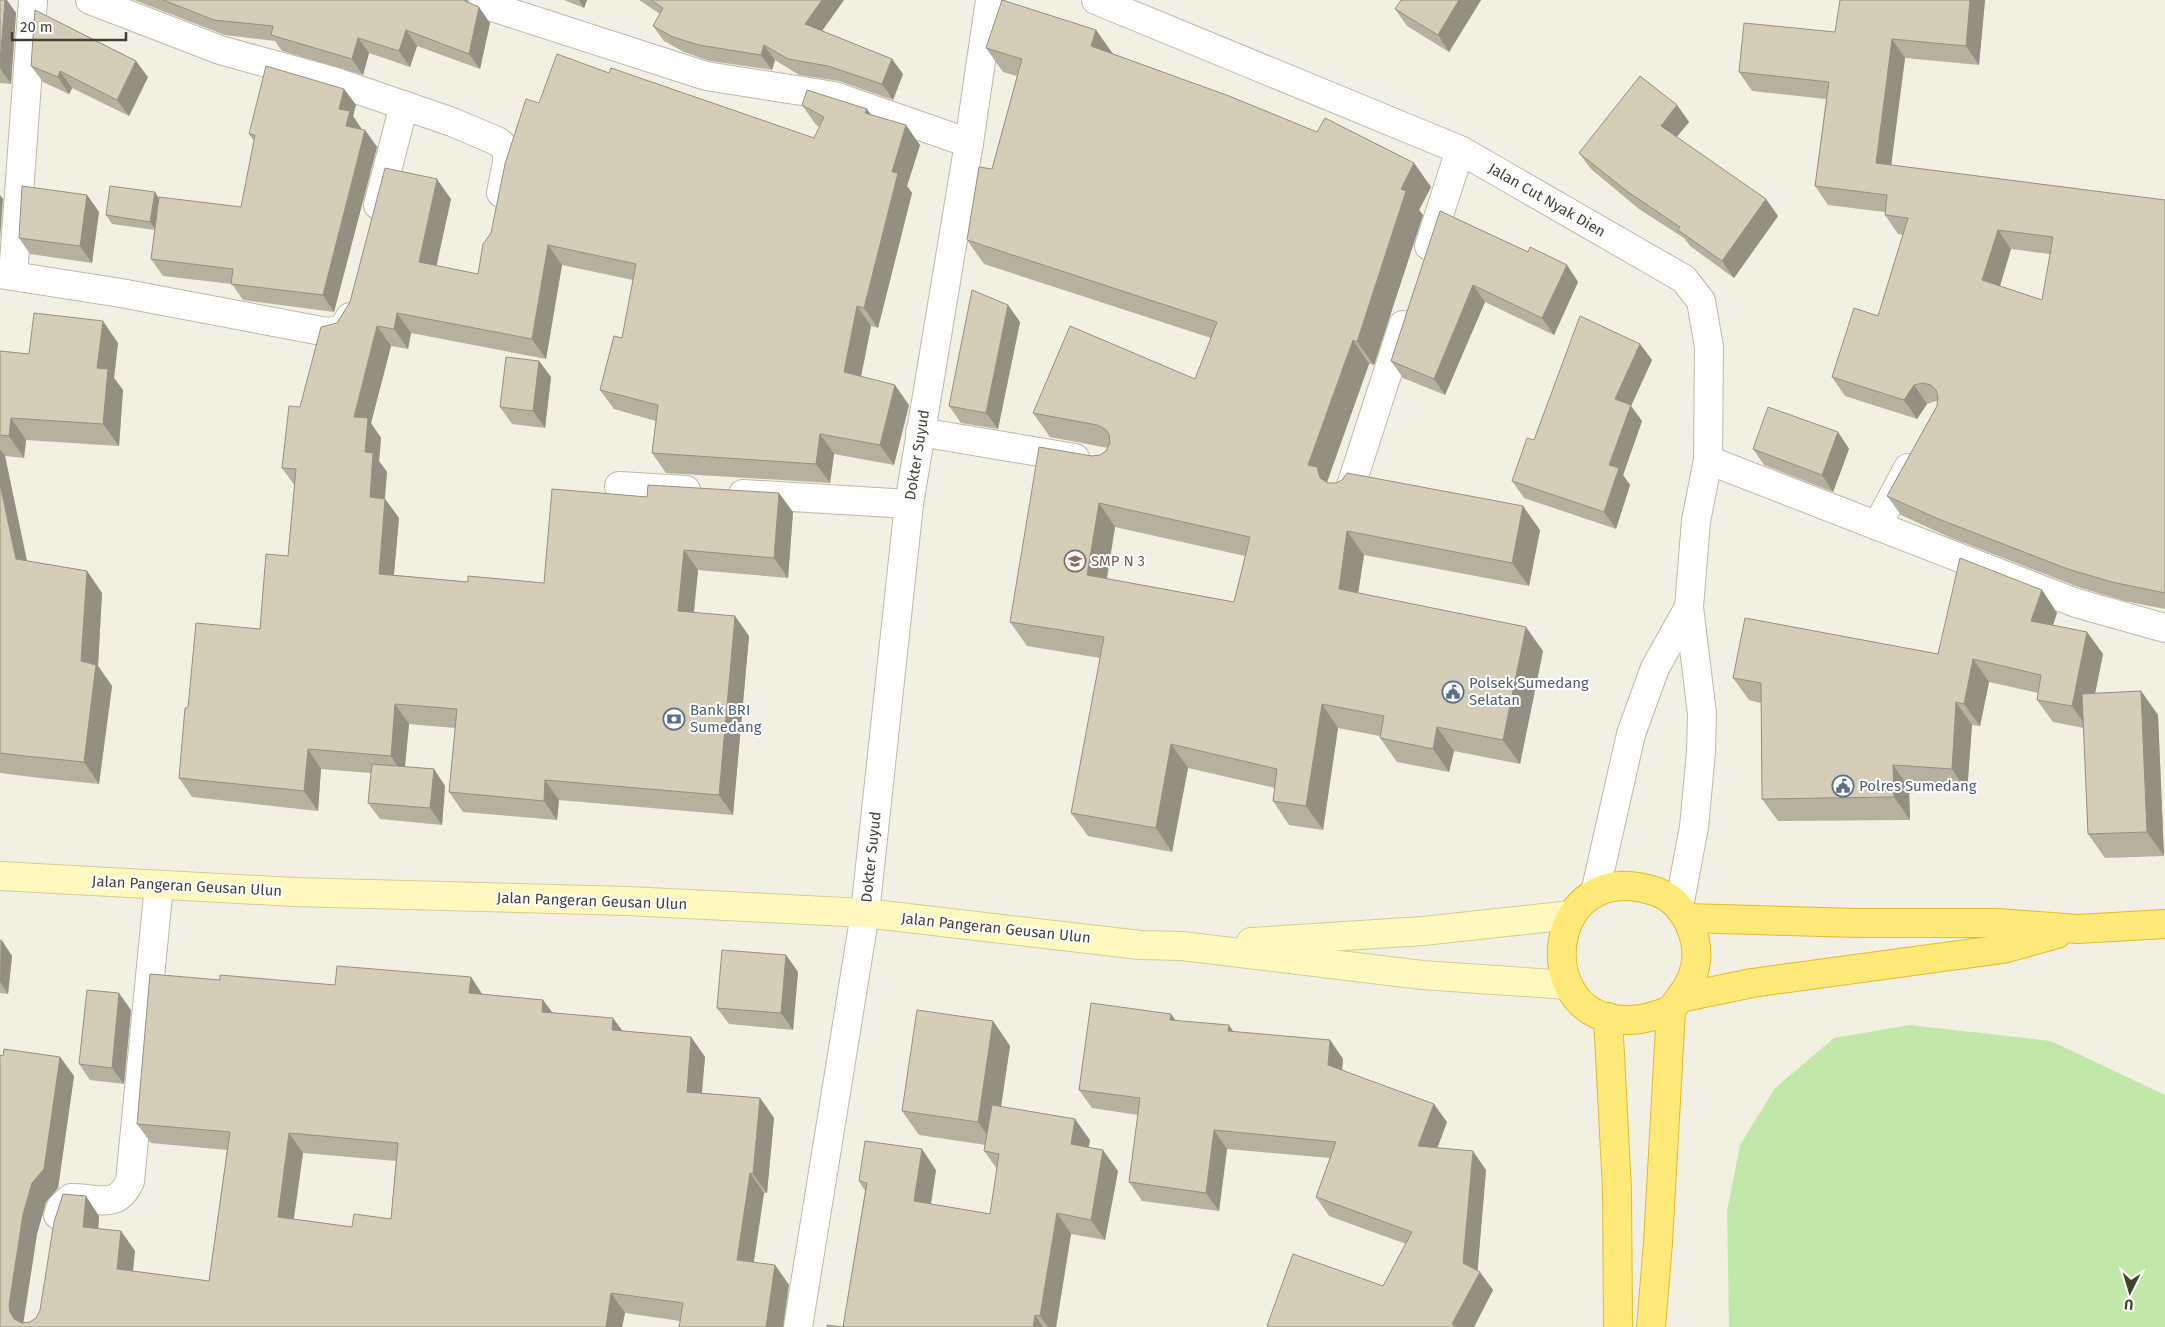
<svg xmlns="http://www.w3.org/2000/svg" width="2165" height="1327" viewBox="0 0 2165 1327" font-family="'Fira Sans',sans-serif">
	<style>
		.green { fill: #c2e8a9 }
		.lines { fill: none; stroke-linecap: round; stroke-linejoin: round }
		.minor-casing { stroke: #beb9a5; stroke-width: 30 }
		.tertiary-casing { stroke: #beb9a5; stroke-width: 30 }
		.secondary-casing { stroke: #d4cc90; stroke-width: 30 }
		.trunk-casing { stroke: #e2bb2d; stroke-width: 30 }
		.minor { stroke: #fff; stroke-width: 28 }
		.tertiary { stroke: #fff; stroke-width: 28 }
		.secondary { stroke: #fff9c0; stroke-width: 28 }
		.trunk { stroke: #ffe978; stroke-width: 28 }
		.wall { fill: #b6b09e; fill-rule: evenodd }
		.shaded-wall { fill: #949081 }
		.building { fill: #d4cdb8; stroke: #949081; fill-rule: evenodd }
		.labels { text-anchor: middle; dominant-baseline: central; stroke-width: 4; stroke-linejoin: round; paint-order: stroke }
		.street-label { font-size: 15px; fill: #444033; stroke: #fff }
		.education-label { font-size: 15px; fill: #785e54; stroke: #fff; text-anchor: start }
		.service-label { font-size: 15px; fill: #4e5e75; stroke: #fff; text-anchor: start }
	</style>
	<rect width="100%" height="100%" fill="#f2f0e3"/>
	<path class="green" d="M1910,1025l141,16 114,54v232h-436l-2,-116 13,-66 35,-57 59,-50z"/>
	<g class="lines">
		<g class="minor-casing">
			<g id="minor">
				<path d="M90,0l130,50 116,32 116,40 47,20 8,9v11l-6,31"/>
				<path d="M483,4l223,72 128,20 135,47"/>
				<path d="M378,205l26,-100"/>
				<path d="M1429,246l31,-96"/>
				<path d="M0,274l121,19 206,39 15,-2 8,-13"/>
				<path d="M13,276l20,-276"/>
				<path d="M920,432l155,26"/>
				<path d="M1708,460l368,143 89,25"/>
				<path d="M619,486l67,4"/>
				<path d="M1349,492l54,-167"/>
				<path d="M743,494l166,10"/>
				<path d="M1877,526l31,-58"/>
				<path d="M58,1215l3,-8 10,-9c28,0 46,12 59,-17l29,-296"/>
				<path d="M798,1327l67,-414 44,-409 60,-361 21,-143"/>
			</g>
		</g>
		<g class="tertiary-casing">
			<g id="tertiary">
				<path d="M1096,0l364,150 224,129 17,22 8,46 -1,113 -12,61 -7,86 13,107 -1,38 -7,75 -15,80"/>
				<path d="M1595,893l36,-159 24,-66 34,-61"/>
			</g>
		</g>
		<g class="secondary-casing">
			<g id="secondary">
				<path d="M0,876l294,16 334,9 237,12 275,32 42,1 240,29 146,10"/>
				<path d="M1251,942l172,-11 149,-16"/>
			</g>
		</g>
		<g class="trunk-casing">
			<g id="trunk">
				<path d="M1687,918l171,5h140l80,6 87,-5"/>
				<path d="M1680,998l72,-15 251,-34 54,-15"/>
				<path d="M1608,1017l9,173 1,137"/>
				<path d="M1651,1327l7,-84 13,-233c9,-13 21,-26 24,-43 6,-28 -10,-65 -38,-75 -114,-40 -129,133 -27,128 14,0 28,-5 41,-10"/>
			</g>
		</g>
		<use href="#minor" class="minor"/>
		<use href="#tertiary" class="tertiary"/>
		<use href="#secondary" class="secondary"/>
		<use href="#trunk" class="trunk"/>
	</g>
	<g class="wall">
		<path d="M0,0l16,13 -5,71 -11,-1z"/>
		<path d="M134,0h334v2l22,21 -10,46 -63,-23 -7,21 -41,-14 -6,22 -81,-24 -7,-10 -50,-6z"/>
		<path d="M564,0h23l-3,8z"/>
		<path d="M639,0h205l-22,31 70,28 11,15 -10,26 -54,-19 -40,-6 -24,-15 -3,10 -62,-9 -26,-9 -20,-11 -11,-15 7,-12z"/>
		<path d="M1481,0l-32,52 -42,-26 -12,-17z"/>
		<path d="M1985,0l-6,65 -74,-7 -14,107 274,35v409l-40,-8 -44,-13 -132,-51 -48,-22 -14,-19 50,-90v-4l-1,-1 -9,3 -10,15 -72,-23 -13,-19 46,-61 25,-81 -5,-1 -13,-19v-3l-57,-7 -13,-19 11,-87 -74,-8 -13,-19 96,-40zM2011,249l39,5 -8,46 -42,-14z"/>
		<path d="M1096,30l17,24 204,78 97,31 17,24 -12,23 4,5 -49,150 -5,-1 -42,118 1,1 212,47 -11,56 -165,-31 -6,38 185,58 -23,113 -66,-13 -5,21 -52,-10 -17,-24v-2l-42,-8 -15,102 -34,-5 -16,-24 2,-13 -87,-20 -16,84 -84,-16 -17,-23 29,-155 -73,-12 -17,-24 82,-166 8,-1 6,-4 2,-3 -58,-11 -17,-24 162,-34 16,-41 -227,-74 -17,-24 25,-71 25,-93 -14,-4 -17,-24zM1115,527l130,29 -11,46 -127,-23z"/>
		<path d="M31,66l117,11 -19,39 -57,-28 -3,6 -26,-12z"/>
		<path d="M609,73l205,65 6,-11 -4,-2 -14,-20 69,10 49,30 -13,41 5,7 -34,135 -7,-2 -10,50 48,29 -15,60 -60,-11 -4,29 -164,-10 -14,-20 4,-32 -42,-12 -14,-19 22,-52 11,-58 -71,-15 -16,94 -135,-26 -3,16 -17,-3 -20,77 10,15 -2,23 8,11 -2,27 14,19 -5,57 74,7 76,1 249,-71 -5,66 -90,-8 -4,42 55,24 -16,179 -174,-15 -2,20 -94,-8 -14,-20 6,-64 -46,-4 -4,43 29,2 11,17 -3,39 -62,-6 -12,-16 3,-30 -50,-4 -3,42 -126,-14 -13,-19 9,-70 72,-79 28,-73 7,-70 -13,-18 18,-61 37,-84 114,-124 -15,67 42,8 13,-41 48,-130z"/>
		<path d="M344,89l12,16 -3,11 8,12v1l4,1 12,17 -43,165 -91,-12 -11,-16 -69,-8 -12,-17 4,-29 -43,-6 -6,-9 49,-23 4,6 82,9 13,-66 -5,-7z"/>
		<path d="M1677,105l12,17 -12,15 101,79 -44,62 -44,-32 -6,-8 -45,-29 -48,-40 -12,-16z"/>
		<path d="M87,195l12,17 -7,51 -62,-9 -11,-16z"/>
		<path d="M1440,211l88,41 39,13 11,17 -24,53 -69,-33 -40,93 -42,-17 -12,-17z"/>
		<path d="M1008,305l12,17 -22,107 -37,-6 -12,-17z"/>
		<path d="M118,343l-4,35 9,12 -4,56 -93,-6 -2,18 -19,-2 22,105 60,10 15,22 -4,73 14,20 -13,98 -59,-6 -40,-5v-422l29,3z"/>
		<path d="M1640,344l12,16 -21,46 11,15 -19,54 7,10 -14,44 -92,-31 -12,-17 22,-41z"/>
		<path d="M539,361l12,16 -6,51 -33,-4 -12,-17z"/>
		<path d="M1838,432l11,17 -16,43 -69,-27 -11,-16z"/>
		<path d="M2042,590l15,23 -4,12 34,7 16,22 -8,39 46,-2 17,24 6,141 -59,2 -17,-24 -4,-106 -31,-6 -16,-22 1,-7 -49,-11 -9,44 -8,-1 -5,67 -58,-4 1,32 -132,1 -16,-22 -1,-96 -12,-3 -16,-22 205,-24z"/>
		<path d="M0,939l12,17 -4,38 -8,-1z"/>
		<path d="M786,955l12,17 -5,58 -64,-6 -12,-16z"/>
		<path d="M471,977l11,17 61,6 9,12 71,19 68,6 14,20 -3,36 58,5 14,20 -7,75h-3l-10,69 21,3 14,20 -109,36 -55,-8 -3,14h-622l60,-270 14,19 -16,112 -12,14 -9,32 -14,89 7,-1 6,-4 63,-102 -1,13 23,2 14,20 -2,20 76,10 18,-131 -76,-7 -14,-19 83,-144 115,5zM303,1153l93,8 -5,58 -39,8 -58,-8z"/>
		<path d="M131,1010l-7,74 -34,-4 -11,-16z"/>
		<path d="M1171,1014l4,6 58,12 97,8 13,19 -1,11 105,52 -10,26 49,22 -9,100 16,20 -19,37h-206l-1,-1 116,-40 23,-42 -77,-28 -13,-19 14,-39 -103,-9 -8,62 -77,-10 -13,-19 9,-67 -46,-7 -13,-18z"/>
		<path d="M993,1021l17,25 -9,61 89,33 -2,8 30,23 -13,69 -34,-6 -15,93h-229h16l22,-136 -6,-10 77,-11 -5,34 59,10 7,-45 -13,-18 2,-6 -67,-10 -17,-24z"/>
	</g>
	<g class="shaded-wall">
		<path d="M5,0h2l9,13 -5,71 -11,-16z"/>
		<path d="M579,0h8l-3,8z"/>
		<path d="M822,0h22l-28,39 -11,-15z"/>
		<path d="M1459,0h22l-32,52 -11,-17z"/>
		<path d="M1970,0h15l-6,65 -13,-19z"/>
		<path d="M479,7l11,16 -10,46 -11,-15z"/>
		<path d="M406,30l11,16 -7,21 -11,-16z"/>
		<path d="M1096,30l17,24 -22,-8z"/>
		<path d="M358,38l11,15 -6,22 -11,-16z"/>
		<path d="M1892,39l13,19 -16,124 -13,-19z"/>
		<path d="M764,45l11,15 -3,10 -11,-15z"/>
		<path d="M892,59l11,15 -10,26 -11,-16z"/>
		<path d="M136,61l12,16 -19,39 -12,-16z"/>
		<path d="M60,71l12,17 -3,6 -11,-17z"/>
		<path d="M344,89l12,16 -3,11 8,12 -3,14 -12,-16 -7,-17z"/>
		<path d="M1677,105l12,17 -17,20 -11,-16z"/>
		<path d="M867,109l14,20 -16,-16z"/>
		<path d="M906,125l14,20 -13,41 5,7 -34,135 -14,-20 28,-136z"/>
		<path d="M365,130l12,17 -43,165 -11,-17z"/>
		<path d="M1414,163l17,24 -12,23 4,5 -49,150 -17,-23 44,-153z"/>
		<path d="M437,179l14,20 -18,83 -14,-20z"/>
		<path d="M155,192l5,9 -4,29 -6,-8z"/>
		<path d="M0,195l3,4 -3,40z"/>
		<path d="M87,195l12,17 -7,51 -12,-17z"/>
		<path d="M1766,199l12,17 -44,62 -12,-17z"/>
		<path d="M1998,230l13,19 -15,50 -14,-19z"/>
		<path d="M548,245l14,20 -16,94 -14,-20z"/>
		<path d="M1567,265l11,17 -24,53 -12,-17z"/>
		<path d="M1473,285l12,17 -40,93 -11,-16z"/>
		<path d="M1008,305l12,17 -22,107 -12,-16z"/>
		<path d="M857,306l14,20 -13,66 -14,-20z"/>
		<path d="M397,313l14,20 -3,16 -14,-20z"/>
		<path d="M103,321l15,22 -4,35 9,12 -4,56 -16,-22 -6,-56z"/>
		<path d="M377,326l14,20 -20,77 10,15 -2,23 8,11 -4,45 -13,-20 -5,-45 -11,-35z"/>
		<path d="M1353,340l16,24 -42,118 7,9 3,11 -29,-37z"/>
		<path d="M1640,344l12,16 -21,46 11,15 -19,54 7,10 -14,44 -12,-17 11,-113z"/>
		<path d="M539,361l12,16 -6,51 -12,-17z"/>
		<path d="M895,385l14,20 -15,60 -14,-20z"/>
		<path d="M1914,385l13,19 -10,15 -13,-19z"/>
		<path d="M11,418l15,22 -2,18 -15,-22z"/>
		<path d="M1838,432l11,17 -16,43 -11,-17z"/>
		<path d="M820,434l14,20 -4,29 -14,-19z"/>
		<path d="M0,449l5,7 26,125 -15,-22 -16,-75z"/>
		<path d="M779,493l14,19 -5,66 -14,-20z"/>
		<path d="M385,499l14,19 -7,76 -13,-20z"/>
		<path d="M1099,503l16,24 -12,72 -16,-24z"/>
		<path d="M1523,506l17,24 -11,56 -17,-23z"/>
		<path d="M1347,531l17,24 -9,58 -16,-24z"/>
		<path d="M684,550l14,20 -6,61 -14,-20z"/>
		<path d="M87,571l15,22 -4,73 14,20 -13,98 -15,-22 -3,-101z"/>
		<path d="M2042,590l15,23 -10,30 -16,-22z"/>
		<path d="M735,616l14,20 -16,179 -14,-20z"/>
		<path d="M1526,627l17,24 -23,113 -17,-24z"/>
		<path d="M2087,632l16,22 -15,75 -16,-23z"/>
		<path d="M1973,659l16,23 -9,44 -16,-22z"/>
		<path d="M2141,691l17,24 6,141 -17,-24z"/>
		<path d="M1956,702l16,23 -5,67 -15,-23z"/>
		<path d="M395,704l14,20 -5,52 -13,-20z"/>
		<path d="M1322,704l16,24 -15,102 -17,-24z"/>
		<path d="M1437,727l17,24 -5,21 -16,-23z"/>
		<path d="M1171,744l17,24 -16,84 -16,-24z"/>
		<path d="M308,749l13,20 -3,42 -14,-20z"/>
		<path d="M1893,765l16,23 1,32 -16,-23z"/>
		<path d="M434,769l11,17 -3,39 -12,-17z"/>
		<path d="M545,780l14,20 -2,20 -13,-19z"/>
		<path d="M1,939l11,17 -4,38 -8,-12z"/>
		<path d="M786,955l12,17 -5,58 -12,-17z"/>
		<path d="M471,977l13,20 -15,-4z"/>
		<path d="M119,993l12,17 -7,74 -12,-16z"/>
		<path d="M543,1000l14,19 -15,-7z"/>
		<path d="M1171,1014l13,19 -14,-13z"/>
		<path d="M613,1018l14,19 -15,-7z"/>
		<path d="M993,1021l17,25 -15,100 -17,-24z"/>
		<path d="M1229,1025l13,19 -14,-13z"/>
		<path d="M691,1037l14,20 -5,55 -13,-20z"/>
		<path d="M1330,1040l13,19 -2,25 -13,-19z"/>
		<path d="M60,1057l14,19 -16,112 -12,14 -9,32 -14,91 -3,2 -10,-15 -1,-7 14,-91z"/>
		<path d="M760,1098l14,20 -7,75 -14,-19z"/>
		<path d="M1434,1104l13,18 -16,43 -13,-19z"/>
		<path d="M1075,1119l15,21 -5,25 -14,-21z"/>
		<path d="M1214,1130l13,19 -8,62 -13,-18z"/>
		<path d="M289,1133l14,20 -12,84 -13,-20z"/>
		<path d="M922,1149l14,21 -8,52 -14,-21z"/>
		<path d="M1103,1150l15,21 -13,69 -14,-20z"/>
		<path d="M1473,1151l13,19 -9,108 3,-6 13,18 -19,37h-20l-2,-3 11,-61z"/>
		<path d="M750,1173l14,20 -13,86 -14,-19z"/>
		<path d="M86,1196l13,20 -2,31 -14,-20z"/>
		<path d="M1057,1213l14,21 -15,93h-8l-8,-11z"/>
		<path d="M121,1231l14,20 -4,37 -14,-19z"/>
		<path d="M775,1265l14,20 -6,42h-17z"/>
		<path d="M611,1293l14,20 -3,14h-16z"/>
		<path d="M1035,1315l8,12h-10z"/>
	</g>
	<g class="building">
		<path d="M0,0h5l-5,62z"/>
		<path d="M163,0h300l16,7 -10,47 -63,-24 -7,21 -41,-13 -6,21 -81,-24 2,-9 -59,-6z"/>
		<path d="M651,0h171l-17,24 87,35 -10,25 -54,-18 -40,-7 -24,-14 -3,10 -62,-10 -26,-8 -20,-11 10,-18z"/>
		<path d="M1002,0l94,30 -5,16 138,50 88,36 8,-14 89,45 -13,26 5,2 -49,151 -4,-2 -45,125 9,2 3,11 8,5h8l6,-3 5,-7 176,33 -11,57 -165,-32 -8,58 187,38 -23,113 -66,-13 -4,22 -53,-11 4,-22 -62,-12 -16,102 -33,-5 4,-32 -106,-25 -15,84 -85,-15 33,-176 -94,-15 29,-175 53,9 8,-1 6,-4 4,-8 -1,-9 -4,-5 -8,-4 -64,-12 37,-87 125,53 22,-57 -250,-82 12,-73 13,2 30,-110 -36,-11zM1099,503l151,34 -16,65 -147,-27z"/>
		<path d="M1401,0h58l-21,35 -43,-26z"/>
		<path d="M1840,0h130l-4,46 -74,-7 -16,124 289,37v393l-53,-11 -44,-13 -132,-51 -49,-22 50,-90 1,-9 -2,-7 -5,-5 -8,-2 -9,2 -10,15 -72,-23 22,-69 24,8 30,-98 -23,-3 2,-20 -72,-9 14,-104 -90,-10 5,-49 91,9zM1998,230l55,7 -11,63 -60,-20z"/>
		<path d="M35,10l101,51 -19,39 -57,-29 -2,6 -27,-11z"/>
		<path d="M557,54l52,19 2,-5 203,70 10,-21 -22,-12 5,-15 60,19 -2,4 41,12 -14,47 6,1 -34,135 -7,-2 -13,66 51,13 -15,60 -60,-11 -4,30 -164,-11 6,-48 -58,-15 14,-54 8,2 14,-74 -88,-19 -16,94 -135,-26 -3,16 -17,-3 -23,91 14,1 -3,34 8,1 -3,44 15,2 -6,75 89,8v-6l76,7 8,-94 95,8 1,-12 131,8 -5,65 -90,-8 -6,61 57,5 -16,179 -174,-15 -1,21 -95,-9 8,-83 -62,-5 -4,52 -83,-7 -4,42 -125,-13 6,-70h3l8,-85 64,6 6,-75 22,2 8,-87 -14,-1 7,-62 11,1 21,-80 16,-4 13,-21 35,-134 52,11 -18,83 59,12 5,-30 8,-11 14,-69 21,-65 13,4z"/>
		<path d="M266,66l78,23 -5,20 11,2 -4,15 19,4 -42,165 -92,-11 2,-15 -82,-10 8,-62 82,10 14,-72 -6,-1z"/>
		<path d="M1640,76l37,29 -16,21 105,73 -44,62 -44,-31 2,-3 -52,-35 -49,-39z"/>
		<path d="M22,186l65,9 -7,51 -61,-8z"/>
		<path d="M110,186l45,6 -5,30 -44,-7z"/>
		<path d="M1440,211l88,41 2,-5 37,18 -25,53 -69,-33 -39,94 -43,-18z"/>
		<path d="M972,290l36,15 -22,108 -37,-7z"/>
		<path d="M34,313l69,8 -6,47 11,1 -5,55 -92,-6 -2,18 -9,-1v-84l29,3z"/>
		<path d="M1580,316l60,28 -25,55 16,6 -22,60 10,3 -15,44 -92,-31 15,-43 7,2z"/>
		<path d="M506,357l33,4 -6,50 -33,-4z"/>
		<path d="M1768,407l70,25 -16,43 -69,-26z"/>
		<path d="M0,484l16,75 71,12 -6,90 15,4 -12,97 -59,-6 -25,-3z"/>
		<path d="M1960,558l82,32 -11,31 56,11 -15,74 -35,-6 4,-25 -68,-16 -9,45 -8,-2 -4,67 -59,-4 1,32 -132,2 -1,-116 -28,-5 12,-60 193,36z"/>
		<path d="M2141,691l6,141 -59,2 -6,-140z"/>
		<path d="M372,764l62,5 -4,39 -62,-5z"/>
		<path d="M722,950l64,5 -5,58 -64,-5z"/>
		<path d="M337,966l134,11 -2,16 74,7 -1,12 71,6 -1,12 79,7 -4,55 73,6 -7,76 -3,-1 -13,87 38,5 -9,62h-87l4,-24 -72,-10 -5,34h-606v-272l3,1 1,-7 56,8 -16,112 -12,14 -9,31 -14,91 1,7 4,7 8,4 8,-1 6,-4 4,-8 14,-88 9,-28 23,2 -3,31 38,4 -4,38 92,12 21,-149 -93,-8 13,-150 70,6v-5l115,10zM289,1133l109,10 -7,76 -37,-5 -2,13 -74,-10z"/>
		<path d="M87,990l32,3 -7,75 -33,-4z"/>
		<path d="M1091,1003l80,11 -1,6 59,5 -1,6 102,9 -2,25 106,39 -16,42 55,5 -10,112 17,9 -28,52 5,3h-187l-3,-1 26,-72 90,32 29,-54 -96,-35 20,-55 -122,-12 -8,63 -77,-11 11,-84 -61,-8z"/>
		<path d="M917,1010l76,11 -15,101 -76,-11z"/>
		<path d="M992,1105l83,14 -4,25 32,6 -12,70 -34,-7 -17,103 -5,-1 -2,12h-206v-2l16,2 24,-144 -8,-2 6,-40 57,8 -8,52 76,13 9,-60 -15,-3z"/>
	</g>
	<defs>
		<g id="school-ring" transform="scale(1.125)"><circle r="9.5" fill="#fff" stroke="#8d6e63" stroke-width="1.5"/><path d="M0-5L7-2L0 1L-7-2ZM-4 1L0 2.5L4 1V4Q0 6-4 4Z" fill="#8d6e63"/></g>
		<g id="civic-ring" transform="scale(1.125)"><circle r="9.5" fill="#fff" stroke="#5c6f8a" stroke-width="1.5"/><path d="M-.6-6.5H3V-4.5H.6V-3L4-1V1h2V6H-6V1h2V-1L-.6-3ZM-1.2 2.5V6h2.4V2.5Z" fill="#5c6f8a"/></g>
		<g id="bank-ring" transform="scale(1.125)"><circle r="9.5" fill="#fff" stroke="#5c6f8a" stroke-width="1.5"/><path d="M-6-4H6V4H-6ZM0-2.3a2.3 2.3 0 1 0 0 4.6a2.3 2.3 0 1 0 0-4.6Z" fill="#5c6f8a"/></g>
	</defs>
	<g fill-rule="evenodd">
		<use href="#school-ring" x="1075" y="561"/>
		<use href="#civic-ring" x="1453" y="692"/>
		<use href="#bank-ring" x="674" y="719"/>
		<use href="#civic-ring" x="1843" y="786"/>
	</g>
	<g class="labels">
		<g class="street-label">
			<text transform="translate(1547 200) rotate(30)">Jalan Cut Nyak Dien</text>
			<text transform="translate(917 455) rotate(-81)">Dokter Suyud</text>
			<text transform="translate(871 857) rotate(-84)">Dokter Suyud</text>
			<text transform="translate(187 886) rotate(3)">Jalan Pangeran Geusan Ulun</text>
			<text transform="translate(592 901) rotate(2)">Jalan Pangeran Geusan Ulun</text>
			<text transform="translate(996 928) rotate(6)">Jalan Pangeran Geusan Ulun</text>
		</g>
		<g class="education-label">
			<text x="1091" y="561">SMP N 3</text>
		</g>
		<g class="service-label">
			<text x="1469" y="683">Polsek Sumedang<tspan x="1469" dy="17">Selatan</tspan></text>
			<text x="690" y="710">Bank BRI<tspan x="690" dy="17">Sumedang</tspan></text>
			<text x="1859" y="786">Polres Sumedang</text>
		</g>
	</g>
	<g transform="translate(2130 1292) rotate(185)" stroke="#ffffff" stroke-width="4" paint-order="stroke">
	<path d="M0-4L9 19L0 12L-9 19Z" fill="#444033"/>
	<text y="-8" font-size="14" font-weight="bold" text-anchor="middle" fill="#444033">U</text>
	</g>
	<path d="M12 32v8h114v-8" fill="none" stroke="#444033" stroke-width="2.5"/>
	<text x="20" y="32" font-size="15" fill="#444033" stroke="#ffffff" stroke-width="4" paint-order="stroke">20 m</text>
</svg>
